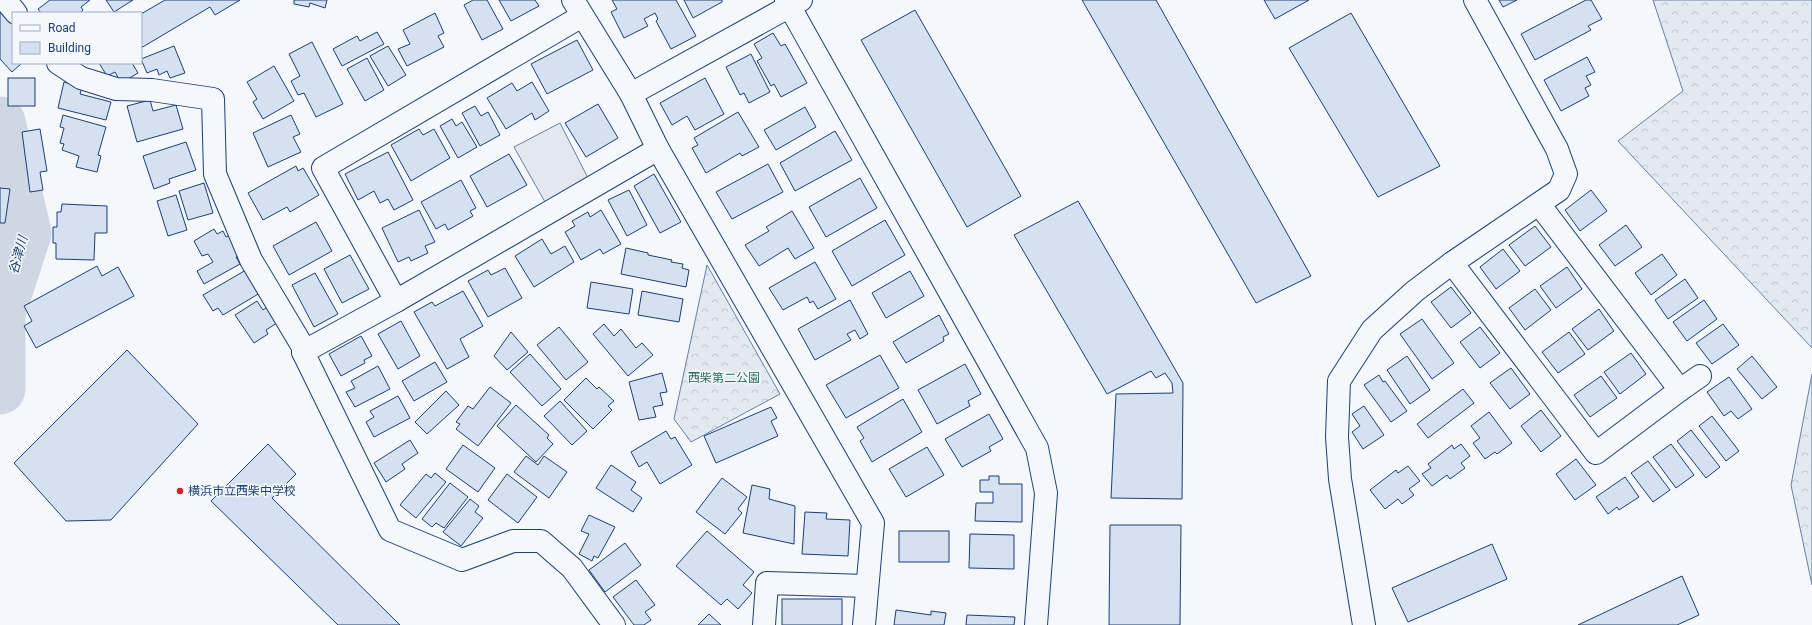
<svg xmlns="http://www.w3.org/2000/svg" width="1812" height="625" viewBox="0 0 1812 625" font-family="Roboto,'Noto Sans JP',sans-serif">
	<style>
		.forest { fill: url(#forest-crowns); stroke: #687fa3 }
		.parking { fill: #e3e8f0; stroke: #687fa3 }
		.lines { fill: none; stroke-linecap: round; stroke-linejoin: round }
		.river { stroke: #cfd7e4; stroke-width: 51 }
		.building { fill: #d5e0f0; stroke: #1d3f73 }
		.minor-casing { stroke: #1d3f73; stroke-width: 24 }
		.minor { stroke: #f4f7fb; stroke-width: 22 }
		.poi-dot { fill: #c62828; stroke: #f4f7fb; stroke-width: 1.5 }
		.labels { text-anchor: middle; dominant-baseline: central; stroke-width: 3; stroke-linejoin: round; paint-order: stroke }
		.park-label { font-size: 12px; fill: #2c6c60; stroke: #f4f7fb }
		.poi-label { font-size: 12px; fill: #1d3f73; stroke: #f4f7fb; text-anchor: start }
		.water-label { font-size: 13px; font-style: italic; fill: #1d3f73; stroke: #f4f7fb }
	</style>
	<defs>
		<pattern id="forest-crowns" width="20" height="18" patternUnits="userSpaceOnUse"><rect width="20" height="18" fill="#e3e9f0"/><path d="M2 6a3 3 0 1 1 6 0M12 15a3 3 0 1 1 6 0" fill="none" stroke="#c2c9d1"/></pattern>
	</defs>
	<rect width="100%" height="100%" fill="#f4f7fb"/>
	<g class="forest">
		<path d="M1653,0h159v348l-194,-207 65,-50z"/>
		<path d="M707,265l73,129 -89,48 -17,-23z"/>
		<path d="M1812,374v211l-21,-100z"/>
	</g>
	<path class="parking" d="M560,123l28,55 -43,24 -31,-55z"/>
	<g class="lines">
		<path class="river" d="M0,122l26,111 -26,80v76"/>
	</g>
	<g class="building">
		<path d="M50,0h40l-9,7 2,3 -3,3h-39l-3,-4z"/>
		<path d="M106,0h27l-19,12z"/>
		<path d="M165,0h75l-25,15 -5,-8 -69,41v-34z"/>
		<path d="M294,0h33l-2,8 -15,-5 -1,4 -15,-3z"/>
		<path d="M473,0h14l16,29 -21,11 -18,-35z"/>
		<path d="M499,0h36l4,6 -28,15z"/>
		<path d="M612,0h64l20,36 -25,13 -15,-28 2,-2 -3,-6 -11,6 4,7 -24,12 -13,-26 6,-3z"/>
		<path d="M684,0h38v2l-29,16z"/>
		<path d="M1082,0h74l155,276 -55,27z"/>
		<path d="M1264,0h45l-34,19z"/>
		<path d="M1499,0h18l-14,7z"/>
		<path d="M1586,0h5l11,19 -14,7 3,4 -56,30 -14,-26z"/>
		<path d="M915,10l106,186 -54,31 -106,-187z"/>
		<path d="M1,11l12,13v39h9l-10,9 -12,-13v-47z"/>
		<path d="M435,13l9,20 -6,3 6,11 -37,19 -9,-17 12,-5 -7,-14z"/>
		<path d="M1351,13l89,153 -62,31 -89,-149z"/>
		<path d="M377,32l7,12 -42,22 -9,-17 24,-13 3,5z"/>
		<path d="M773,33l8,13 4,-2 22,39 -26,14 -7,-13 -3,2 -14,-25 5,-3 -8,-14z"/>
		<path d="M577,40l16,30 -46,24 -16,-30z"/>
		<path d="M312,42l31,62 -27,13 -12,-24 -6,2 -7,-14 9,-5 -11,-22z"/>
		<path d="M174,46l11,27 -15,5 -3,-7 -8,4 -2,-6 -10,4 -6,-14z"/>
		<path d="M388,46l18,29 -18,11 -18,-30z"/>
		<path d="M751,54l19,38 -21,11 -5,-10 -4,2 -14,-28z"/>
		<path d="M1587,57l8,15 -9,4 5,9 -6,3 4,8 -28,15 -17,-31z"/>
		<path d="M367,58l17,32 -19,11 -18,-32z"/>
		<path d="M99,63h33l6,10 -17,10 -6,-11 -8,4z"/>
		<path d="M274,66l20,35 -31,18 -10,-17 4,-3 -10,-17z"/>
		<rect x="8" y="78" width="27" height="28"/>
		<path d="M705,78l19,36 -29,16 -8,-14 -15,9 -12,-22z"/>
		<path d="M64,82l18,5 -2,7 31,8 -5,18 -48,-12z"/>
		<path d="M532,82l17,29 -14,9 -3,-7 -26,16 -19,-31 25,-15 5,8z"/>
		<path d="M150,100l3,11 23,-6 7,24 -46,13 -10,-36z"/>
		<path d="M598,104l20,34 -32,19 -21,-34z"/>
		<path d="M475,106l6,10 7,-4 12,23 -20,11 -18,-33z"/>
		<path d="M805,107l11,20 -40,23 -12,-20z"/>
		<path d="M738,112l21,35 -17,9 -2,-3 -34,20 -14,-25 6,-3 -4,-7z"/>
		<path d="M63,115l43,12 -8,28 3,1 -4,16 -21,-5 3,-11 -17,-6 2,-6 -4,-1 4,-15 -4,-1z"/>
		<path d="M291,115l9,19 -7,3 8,15 -33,15 -15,-34z"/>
		<path d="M452,119l4,7 6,-4 15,25 -19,11 -18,-32z"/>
		<path d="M40,129l7,42 -7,1 3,18 -13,2 -8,-60z"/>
		<path d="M419,129l4,6 11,-6 16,29 -39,23 -20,-36z"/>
		<path d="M835,131l17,29 -57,31 -15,-28z"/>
		<path d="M186,142l10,28 -27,9 1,4 -16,6 -11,-33z"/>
		<path d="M388,152l25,48 -19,10 -6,-11 -8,4 -6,-12 -16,9 -13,-26z"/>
		<path d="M509,154l18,31 -40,22 -17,-31z"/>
		<path d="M768,164l15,28 -51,27 -16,-27z"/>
		<path d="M296,166l2,5 5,-3 16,27 -29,17 -3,-5 -24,13 -15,-27z"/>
		<path d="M654,174l27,48 -21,11 -26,-47z"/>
		<path d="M860,178l17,30 -51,29 -17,-30z"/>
		<path d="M461,180l15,28 -6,3 3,5 -25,14 -3,-6 -9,5 -15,-27z"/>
		<path d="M204,183l9,30 -25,7 -9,-29z"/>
		<path d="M0,188l10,1 -5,34h-5z"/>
		<path d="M629,190l18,35 -20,11 -19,-36z"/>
		<path d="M1591,190l16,21 -27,20 -15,-21z"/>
		<path d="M176,195l11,35 -19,6 -11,-35z"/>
		<path d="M1078,201l105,182 -1,116 -71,-1 5,-104 57,-1 -1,-10 -7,-10 -9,5 -5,-7 -44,23 -93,-159z"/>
		<path d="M62,204l45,2v27h-12l-1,27 -38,-1v-16h-3v-16h4v-15h4z"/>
		<path d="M419,210l16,32 -10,4 3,7 -17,8 -2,-4 -11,5 -16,-34z"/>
		<path d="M601,210l20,34 -18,10 -3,-5 -19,11 -16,-28 10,-6 -3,-5 16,-9 2,5z"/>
		<path d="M792,211l22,37 -19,11 -7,-11 -29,18 -14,-21 24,-14 -3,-4z"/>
		<path d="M885,220l20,35 -53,31 -20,-35z"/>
		<path d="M316,222l16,29 -43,24 -16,-29z"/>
		<path d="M1626,225l16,22 -27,19 -16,-21z"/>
		<path d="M1535,226l16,21 -26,19 -16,-21z"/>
		<path d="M214,229l3,5 6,-3 3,6 4,-2 11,19 -5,3 4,7 -36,20 -7,-13 16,-9 -5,-8 -6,2 -8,-15z"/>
		<path d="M542,239l9,15 14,-8 9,16 -40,25 -19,-31z"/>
		<path d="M626,248l22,5v2l24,5 -1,2 12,2 -1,4 7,2 -3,17 -65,-13z"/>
		<path d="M1503,249l17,22 -24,18 -16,-22z"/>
		<path d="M1662,254l15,21 -26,20 -16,-22z"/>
		<path d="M350,255l19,34 -27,14 -18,-34z"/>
		<path d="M815,262l21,37 -18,10 -5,-8 -3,2 -3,-6 -24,13 -14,-22z"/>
		<path d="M97,266l5,10 16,-9 16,29 -98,52 -12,-22 8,-5 -8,-15z"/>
		<path d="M1567,267l15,22 -26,19 -16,-22z"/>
		<path d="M505,268l17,30 -34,19 -20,-36 20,-11 3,5z"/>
		<path d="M246,270l14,23 -37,22 -5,-7 -5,3 -10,-16z"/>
		<path d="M910,271l14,25 -38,22 -14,-25z"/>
		<path d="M315,273l23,41 -24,13 -22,-42z"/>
		<path d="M1685,279l13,19 -30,21 -13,-19z"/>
		<path d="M591,282l42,7 -4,25 -42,-6z"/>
		<path d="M1451,287l20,26 -20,15 -20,-26z"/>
		<path d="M1535,289l16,21 -26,20 -16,-22z"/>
		<path d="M463,291l20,35 -23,13 9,18 -22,12 -33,-57 18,-10 3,4z"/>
		<path d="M642,291l41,8 -4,23 -41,-7z"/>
		<path d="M850,300l18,34 -8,5 -5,-9 -8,4 4,6 -36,20 -17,-31z"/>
		<path d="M1704,300l13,19 -30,22 -14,-19z"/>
		<path d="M257,301l6,9 7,-5 10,16 -14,9 2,4 -14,9 -19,-28z"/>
		<path d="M1599,309l15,22 -26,19 -16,-21z"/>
		<path d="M939,315l10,19 -6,3 1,4 -38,22 -13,-21z"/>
		<path d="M1422,319l32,44 -22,16 -32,-45z"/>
		<path d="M401,321l19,35 -22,13 -20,-35z"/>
		<path d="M604,324l10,12 7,-7 15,19 6,-5 11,12 -25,21 -35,-42z"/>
		<path d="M1723,324l16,21 -27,19 -16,-21z"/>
		<path d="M559,327l29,35 -22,18 -29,-35z"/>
		<path d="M1480,327l20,26 -20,15 -20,-26z"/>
		<path d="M511,332l17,20 -21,18 -13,-14z"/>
		<path d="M1569,332l16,22 -27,19 -16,-21z"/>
		<path d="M361,336l11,20 -8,4 1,3 -24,13 -12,-22z"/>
		<path d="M127,350l71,74 -87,96 -45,1 -52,-58z"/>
		<path d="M1631,353l15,21 -26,20 -16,-22z"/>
		<path d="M530,354l31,35 -19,17 -32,-34z"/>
		<path d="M880,355l19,33 -53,30 -20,-33z"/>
		<path d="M1407,356l23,34 -20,14 -23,-34z"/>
		<path d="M1752,356l25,31 -15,12 -25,-30z"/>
		<path d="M435,362l12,20 -33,19 -12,-20z"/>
		<path d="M965,364l16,30 -13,7 2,5 -33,18 -19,-34z"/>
		<path d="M378,366l12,23 -35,18 -9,-15 9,-4 -4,-7z"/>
		<path d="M1511,368l19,26 -20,15 -20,-26z"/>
		<path d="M662,373l5,19 -7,1 3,12 -10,2 3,10 -17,3 -10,-38z"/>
		<path d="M1379,375l4,7 2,-1 22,30 -16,11 -27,-37z"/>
		<path d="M1601,376l16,22 -27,19 -16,-22z"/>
		<path d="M1729,377l23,32 -14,10 -7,-8 -7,5 -17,-24z"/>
		<path d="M586,378l11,11 2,-2 15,14 -6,5 4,4 -19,19 -29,-29z"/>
		<path d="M490,387l21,16 -33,43 -22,-17 4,-5 -4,-2 12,-16 5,3z"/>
		<path d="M1463,389l11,14 -46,35 -11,-14z"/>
		<path d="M446,391l13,14 -32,29 -12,-12z"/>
		<path d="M398,396l12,22 -36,19 -8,-15 8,-5 -4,-6z"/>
		<path d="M903,399l19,33 -50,30 -12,-21 4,-3 -7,-11z"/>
		<path d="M560,401l27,30 -15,14 -28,-29z"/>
		<path d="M516,405l33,30 -2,3 6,6 -17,18 -39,-36z"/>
		<path d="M1364,406l20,29 -21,14 -11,-17 8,-6 -8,-12z"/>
		<path d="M771,407l6,11 -6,3 7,15 -62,27 -12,-27z"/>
		<path d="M1541,410l20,26 -20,16 -20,-26z"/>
		<path d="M1489,412l23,31 -15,11 -2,-2 -10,7 -12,-16 7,-5 -9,-12z"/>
		<path d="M989,414l14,25 -14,8 2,4 -29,16 -17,-28z"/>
		<path d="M1712,416l27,35 -13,10 -27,-35z"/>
		<path d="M1691,430l29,37 -14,11 -29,-37z"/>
		<path d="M666,431l5,8 4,-2 17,28 -32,19 -13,-22 -8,5 -8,-15z"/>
		<path d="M410,440l8,13 -16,11 3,5 -19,13 -12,-19z"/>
		<path d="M268,444l28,30 -24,24 128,127h-62l-127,-124z"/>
		<path d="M1461,444l9,12 -9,7 4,5 -15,11 -3,-4 -15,11 -10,-12 9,-6 -3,-4 24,-19 2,4z"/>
		<path d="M1671,444l23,31 -18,13 -23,-31z"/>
		<path d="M463,445l32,23 -17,24 -32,-23z"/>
		<path d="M927,447l17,28 -38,22 -17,-28z"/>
		<path d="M526,456l12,9 6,-9 23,16 -18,26 -35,-26z"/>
		<path d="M1576,459l20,26 -21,15 -19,-26z"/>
		<path d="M1648,461l22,29 -17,12 -22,-29z"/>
		<path d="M611,465l25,17 -5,8 11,8 -9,14 -37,-24z"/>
		<path d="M1408,466l12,15 -11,8 5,6 -12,9 -4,-5 -13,10 -15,-19 26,-20 2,3z"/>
		<path d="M435,473l11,9 -30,36 -16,-13 26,-31 5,4z"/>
		<path d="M507,474l30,23 -19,26 -30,-23z"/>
		<path d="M989,476h10v8h23v38l-47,-1 1,-18h17v-11h-13v-12h9z"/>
		<path d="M1625,477l14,20 -20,13 -2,-3 -9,7 -12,-17z"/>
		<path d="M722,478l25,19 -9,12 4,4 -17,21 -29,-22z"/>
		<path d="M450,483l18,14 -24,31 -8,-5 -4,4 -10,-8z"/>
		<path d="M752,485l18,4 -1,10 26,7 -1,38 -51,-11z"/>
		<path d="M470,499l9,7 -4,6 8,6 -22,28 -18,-14z"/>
		<path d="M805,512l22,1 -1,6 24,1 -2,36 -46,-2z"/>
		<path d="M589,515l26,12 -17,31 -4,-2 -2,5 -13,-7 10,-20 -8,-3z"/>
		<path d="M1110,525h71l-1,100h-71z"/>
		<path d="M707,531l47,41 -11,13 9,8 -14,16 -11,-10 -6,6 -45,-39z"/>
		<rect x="899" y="531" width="50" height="31"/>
		<path d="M970,534l44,1v34l-45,-1z"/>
		<path d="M625,543l16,22 -36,27 -16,-22z"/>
		<path d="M1492,544l15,35 -99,43 -16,-34z"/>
		<path d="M1682,576l17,39 -22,10h-99z"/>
		<path d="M636,580l19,25 -10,7 6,8 -7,5h-10l-21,-28z"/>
		<rect x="782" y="599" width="60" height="26"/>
		<path d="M896,610l35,5v-4l15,2 -2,12h-50z"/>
		<path d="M709,614l12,11h-23z"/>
		<path d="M967,615l48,2 -1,8h-48z"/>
	</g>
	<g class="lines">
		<g class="minor-casing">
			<g id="minor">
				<path d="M5,0l11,13"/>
				<path d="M573,0l58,94 27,55 215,374 -9,102"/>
				<path d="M786,0l251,448 9,45 -10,132"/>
				<path d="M58,63l23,15 35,11 36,1 61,9 2,75 36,86 52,87v5"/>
				<path d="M631,94l170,-94"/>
				<path d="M1452,263l144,190 84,-63 -141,-186"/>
				<path d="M396,301l-73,-133 259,-152"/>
				<path d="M1680,390l20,-14"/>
				<path d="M614,625l-42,-57 -31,-27h-28l-51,19 -72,-30 -87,-178 93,-51 262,-152"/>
				<path d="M764,625l3,-42 100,3"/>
				<path d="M1364,625l-24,-146 -3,-42 2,-56 33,-51 43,-39 37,-28 107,-73 7,-16 -9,-25 -82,-149"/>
			</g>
		</g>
		<use href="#minor" class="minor"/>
	</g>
	<circle class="poi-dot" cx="180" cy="491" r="4"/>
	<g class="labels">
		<g class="park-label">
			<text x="724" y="378">西柴第二公園</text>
		</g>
		<g class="poi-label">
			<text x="188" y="491">横浜市立西柴中学校</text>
		</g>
		<g class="water-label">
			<text transform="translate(18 255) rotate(-74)">谷津川</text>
		</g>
	</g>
	<rect x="12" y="12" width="130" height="52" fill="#f4f7fb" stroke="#9eadc5"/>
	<rect x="20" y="25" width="20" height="6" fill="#f4f7fb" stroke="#9eadc5"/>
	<text x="48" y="32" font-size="12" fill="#1d3f73">Road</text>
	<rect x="20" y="42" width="20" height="12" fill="#d5e0f0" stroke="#9eadc5"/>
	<text x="48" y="52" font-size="12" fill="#1d3f73">Building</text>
</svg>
